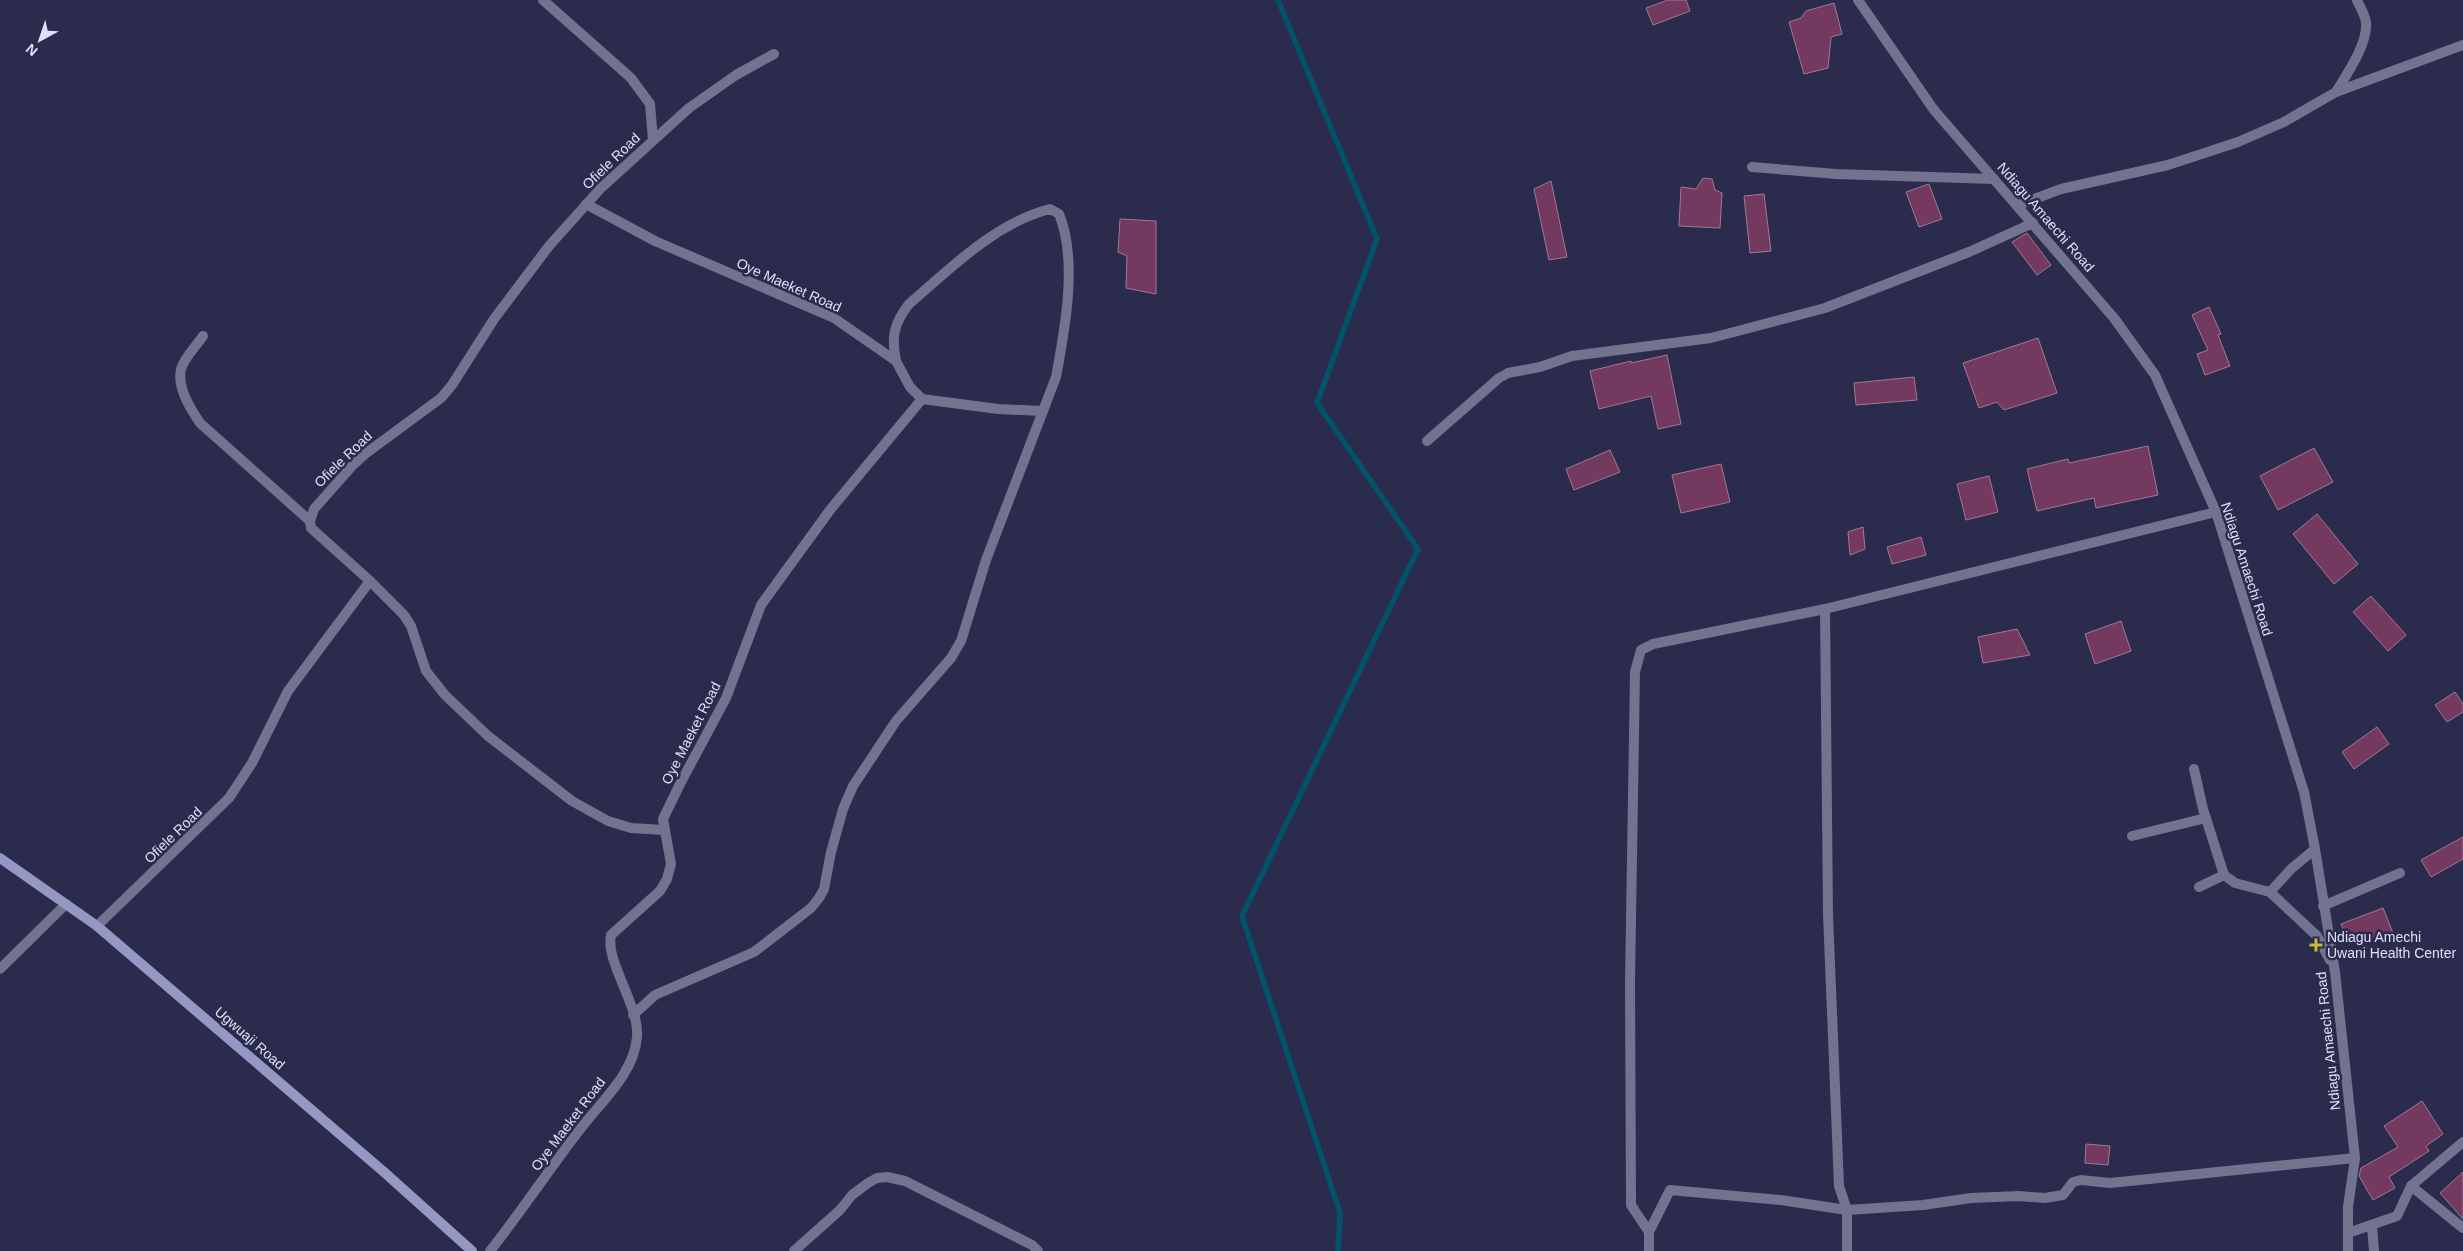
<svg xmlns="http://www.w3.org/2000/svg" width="2463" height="1251" viewBox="0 0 2463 1251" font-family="Helvetica,sans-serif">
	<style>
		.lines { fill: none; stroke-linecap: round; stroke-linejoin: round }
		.stream { stroke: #005368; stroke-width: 5.5 }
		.building { fill: #73395e; stroke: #a27991 }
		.minor { stroke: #71738f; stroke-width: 10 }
		.secondary { stroke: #9698c4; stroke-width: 10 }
		.poi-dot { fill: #c9ba3a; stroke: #2b2b4d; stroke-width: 2 }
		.labels { text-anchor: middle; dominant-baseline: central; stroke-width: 5; stroke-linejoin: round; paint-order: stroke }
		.street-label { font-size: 14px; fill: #dee0f6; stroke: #2b2b4d }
		.poi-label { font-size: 14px; fill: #dee0f6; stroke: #2b2b4d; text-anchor: start }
	</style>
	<rect width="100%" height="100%" fill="#2b2b4d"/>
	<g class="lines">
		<path class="stream" d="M1278,0l99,239 -60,164 101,146 -176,367 98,297 -2,38"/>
	</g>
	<g class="building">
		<path d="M1668,0h18l4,11 -37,14 -7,-17z"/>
		<path d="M1834,3l8,31 -11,3 -3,31 -24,6 -15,-52 12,-4 5,-7z"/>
		<path d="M1703,178l9,1 3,11 7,3 -2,35 -41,-2 2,-39 15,2z"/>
		<path d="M1551,181l16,76 -18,3 -15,-71z"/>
		<path d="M1929,184l13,35 -23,8 -13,-35z"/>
		<path d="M1764,194l7,57 -21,2 -6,-57z"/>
		<path d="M1120,219l36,2v73l-30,-6 1,-32 -9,-4z"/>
		<path d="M2027,233l24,32 -14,10 -25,-33z"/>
		<path d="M2209,307l12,27 -3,1 12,31 -25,9 -8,-21 11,-4 -16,-35z"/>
		<path d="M2038,338l19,55 -53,17 -7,-8 -18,6 -16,-45z"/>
		<path d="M1667,355l14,69 -23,5 -7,-33 -52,13 -9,-38 41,-10v2z"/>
		<path d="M1914,377l3,23 -61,5 -2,-22z"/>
		<path d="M2148,446l10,49 -62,13 -2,-10 -57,13 -10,-42 41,-10 1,4z"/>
		<path d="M2314,448l19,34 -55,28 -18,-34z"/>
		<path d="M1610,450l10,22 -46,18 -8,-21z"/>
		<path d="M1721,464l9,38 -49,11 -9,-38z"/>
		<path d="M1989,476l9,36 -32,8 -9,-36z"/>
		<path d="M2317,514l41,50 -24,20 -41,-50z"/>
		<path d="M1863,527l2,22 -15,6 -2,-23z"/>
		<path d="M1921,537l5,18 -34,9 -5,-17z"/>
		<path d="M2371,596l35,39 -18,16 -35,-39z"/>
		<path d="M2121,621l10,30 -36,13 -10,-30z"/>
		<path d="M2017,629l13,26 -47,8 -5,-26z"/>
		<path d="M2455,692l8,12v8l-16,10 -12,-17z"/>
		<path d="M2377,727l12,17 -35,25 -12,-17z"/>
		<path d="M2463,837v22l-32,18 -10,-17z"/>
		<path d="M2383,908l10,25 -26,10 -2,-5 -16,6 -8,-20z"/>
		<path d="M2422,1101l21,33 -17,12 3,5 -40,26 6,11 -22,12 -14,-24 2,-8 37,-21 -14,-21z"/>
		<path d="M2086,1144l24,2 -2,19 -23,-2z"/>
		<path d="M2463,1172v47l-23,-26z"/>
	</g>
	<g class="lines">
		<g class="minor">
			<path d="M543,0l88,78 19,26 3,36"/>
			<path d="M1858,0l76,110 180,208 41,57 61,137 88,280 11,57 20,123 20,186 -7,49v44"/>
			<path d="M2336,92c11,-18 32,-48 30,-70 -1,-7 -6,-15 -9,-22"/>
			<path d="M1752,167l84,7 158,5"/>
			<path d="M586,204l69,37 179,77 62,43 14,26 12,12 76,10 45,2"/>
			<path d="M2018,205l43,-16 107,-24 70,-23 46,-20 52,-30 127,-47"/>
			<path d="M203,336c-6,9 -19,22 -22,33 -4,19 9,39 19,54l110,98"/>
			<path d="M1427,441l72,-63 9,-5 32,-6 32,-11 139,-18 114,-30 144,-56 64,-29"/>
			<path d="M370,581l34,34 7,11 15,45 19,24 43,41 84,65 36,20 23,7 33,2"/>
			<path d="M1825,609l3,305 11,272 8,24v41"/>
			<path d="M2194,769l9,40 21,66 11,8 35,9 47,44 13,24"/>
			<path d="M2132,836l74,-18"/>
			<path d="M2199,887l25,-12"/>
			<path d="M2270,892l21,-23 24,-20"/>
			<path d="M2323,906l77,-33"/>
			<path d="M97,926l132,-128 23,-35 36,-72 82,-110 -59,-53 -1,-7 4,-12 39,-44 12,-11 76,-56 11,-13 42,-66 55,-73 52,-58 88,-80 47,-33 38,-21"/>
			<path d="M0,969l66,-65"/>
			<path d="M633,1015l22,-20 99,-43 57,-44 8,-10 5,-9 7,-37 12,-43 10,-23 43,-65 55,-63 10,-17 25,-81 70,-183c9,-48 22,-117 3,-163l-9,-5c-55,14 -99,59 -141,95 -15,19 -18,33 -13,57"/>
			<path d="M2411,1186l52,42"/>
			<path d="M2372,1226l2,25"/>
			<path d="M1649,1232l21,-42 111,10 66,10 76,-5 48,-7 48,-2 26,2 18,-3 10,-13 8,-2 29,3 245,-25"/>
			<path d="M2348,1233l49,-17 14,-30 52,-44"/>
			<path d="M490,1251c31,-39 58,-80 88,-119 21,-29 56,-57 59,-95 3,-31 -32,-75 -26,-102l49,-44 7,-12 4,-15 -8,-45 17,-35 46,-86 35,-93 69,-95 92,-111"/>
			<path d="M794,1251l46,-41 12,-15 16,-12 9,-5 10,-1 18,4 127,64 6,6"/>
			<path d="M1649,1251v-19l-18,-27 -1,-223 5,-310 6,-22 12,-6 172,-35 391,-97"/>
		</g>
		<path class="secondary" d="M0,858l97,68 287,246 88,79"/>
	</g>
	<path class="poi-dot" d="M2313.5 937.5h5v5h5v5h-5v5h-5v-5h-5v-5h5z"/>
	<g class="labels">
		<g class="street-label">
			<text transform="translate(611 161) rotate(-44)">Ofiele Road</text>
			<text transform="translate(2046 217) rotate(49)">Ndiagu Amaechi Road</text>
			<text transform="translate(789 285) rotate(24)">Oye Maeket Road</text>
			<text transform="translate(343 459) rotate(-44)">Ofiele Road</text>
			<text transform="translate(2247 569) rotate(72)">Ndiagu Amaechi Road</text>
			<text transform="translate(691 733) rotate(-63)">Oye Maeket Road</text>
			<text transform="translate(173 835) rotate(-44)">Ofiele Road</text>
			<text transform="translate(250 1038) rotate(41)">Ugwuaji Road</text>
			<text transform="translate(2328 1041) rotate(-96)">Ndiagu Amaechi Road</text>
			<text transform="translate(568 1124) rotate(-53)">Oye Maeket Road</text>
		</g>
		<g class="poi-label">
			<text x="2327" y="937">Ndiagu Amechi<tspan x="2327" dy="16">Uwani Health Center</tspan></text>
		</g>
	</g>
	<g transform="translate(40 40) rotate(220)" stroke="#2b2b4d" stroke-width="4" paint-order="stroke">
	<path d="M0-4L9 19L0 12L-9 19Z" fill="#dee0f6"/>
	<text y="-8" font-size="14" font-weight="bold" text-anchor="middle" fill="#dee0f6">N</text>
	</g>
</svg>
